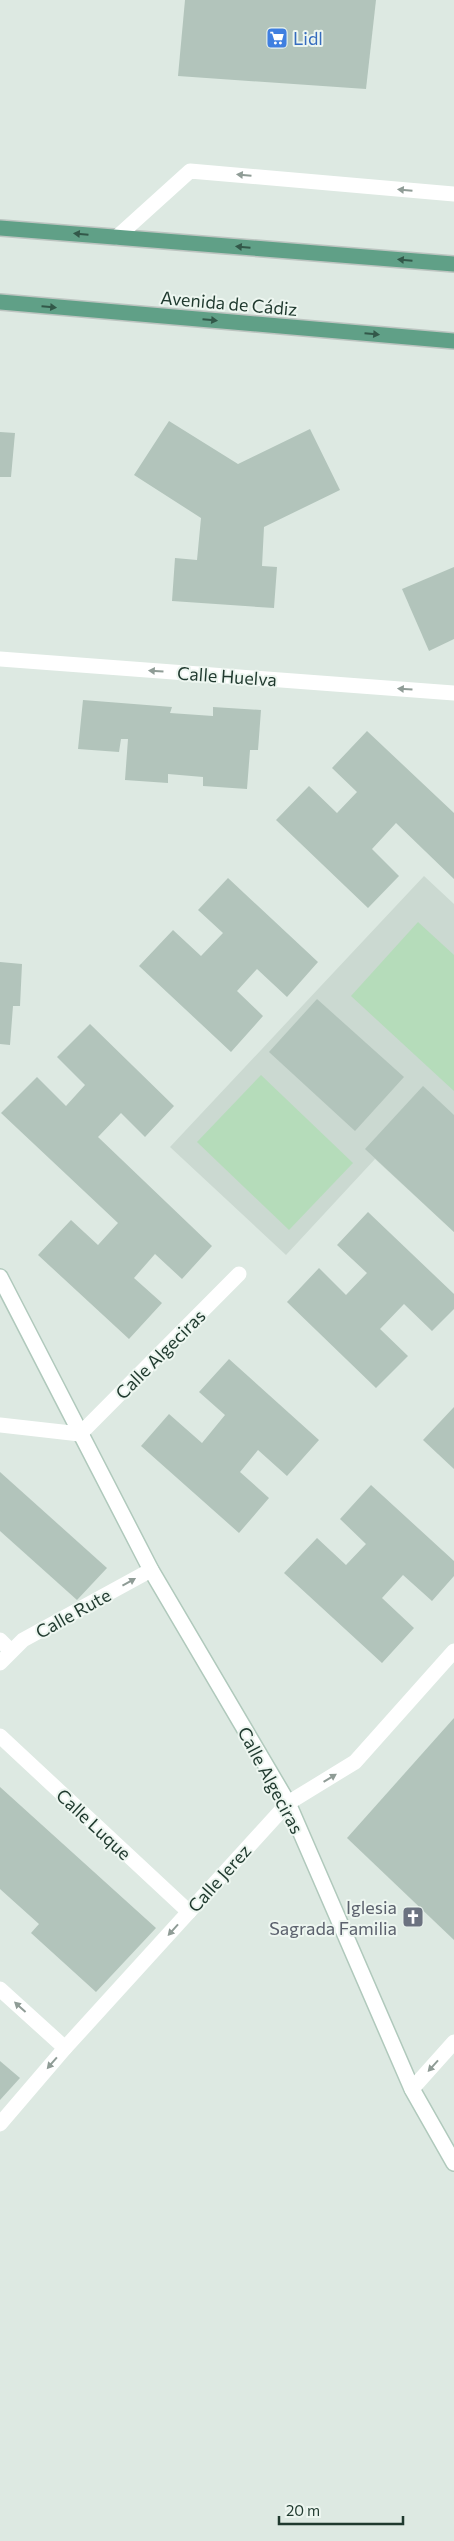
<svg xmlns="http://www.w3.org/2000/svg" width="454" height="2541" viewBox="0 0 454 2541" font-family="Commissioner,sans-serif">
	<style>
		.built { fill: #cbd9d1 }
		.green { fill: #b5dcba }
		.building { fill: #b2c4bb }
		.lines { fill: none; stroke-linecap: round; stroke-linejoin: round }
		.secondary-casing { stroke: #b0c9bc; stroke-width: 18 }
		.primary-casing { stroke: #bcc4c0; stroke-width: 18 }
		.lane { stroke: #fff; stroke-width: 15 }
		.street { stroke: #fff; stroke-width: 15 }
		.secondary { stroke: #fff; stroke-width: 15 }
		.primary { stroke: #60a087; stroke-width: 15 }
		.oneway { fill: #8f9c96 }
		.oneway2 { fill: #325849 }
		.labels { text-anchor: middle; dominant-baseline: central; stroke-width: 4; stroke-linejoin: round; paint-order: stroke }
		.shop-label { font-size: 18px; fill: #366cbe; stroke: #edf6f0; text-anchor: start }
		.street-label { font-size: 18px; fill: #1f392e; stroke: #edf6f0 }
		.worship-label { font-size: 18px; fill: #5b616d; stroke: #edf6f0; text-anchor: end }
	</style>
	<rect width="100%" height="100%" fill="#dde9e2"/>
	<path class="built" d="M424,876l30,28v328l-79,-73 -89,96 -116,-108z"/>
	<g class="green">
		<path d="M418,922l36,33v136l-103,-95z"/>
		<path d="M261,1075l92,88 -64,67 -92,-88z"/>
	</g>
	<g class="building">
		<path d="M185,0h191l-10,89 -188,-13z"/>
		<path d="M169,421l69,43 72,-35 30,61 -76,37 -2,39 15,1 -3,41 -102,-7 3,-43 22,2 4,-42 -67,-43z"/>
		<path d="M0,432l15,1 -4,44h-11z"/>
		<path d="M454,567v72l-25,12 -27,-62z"/>
		<path d="M83,700l89,7 -2,6 43,3v-9l48,3 -3,40h-8l-3,39 -44,-3v-9l-35,-3v9l-43,-3 3,-41h-7l-2,13 -41,-3z"/>
		<path d="M367,731l87,82v66l-58,-56 -24,26 27,27 -31,32 -92,-88 33,-34 28,27 20,-21 -25,-24z"/>
		<path d="M228,878l90,84 -31,35 -30,-28 -20,22 26,25 -32,36 -92,-86 34,-36 28,26 22,-23 -25,-23z"/>
		<path d="M0,962l22,2 -2,42h-7l-3,39 -10,-1z"/>
		<path d="M317,999l87,78 -49,54 -86,-79z"/>
		<path d="M90,1024l84,82 -29,31 -24,-24 -23,24 114,109 -30,33 -27,-25 -21,24 28,25 -33,36 -91,-84 33,-35 27,25 20,-22 -117,-110 36,-36 29,29 19,-21 -28,-28z"/>
		<path d="M423,1086l31,29v117l-89,-83z"/>
		<path d="M368,1212l86,82v15l-22,22 -28,-27 -24,25 28,27 -32,32 -89,-86 32,-34 27,27 21,-22 -30,-28z"/>
		<path d="M229,1359l90,81 -32,36 -29,-26 -18,22 29,26 -30,35 -98,-87 28,-32 33,29 23,-28 -26,-23z"/>
		<path d="M454,1407v62l-31,-29z"/>
		<path d="M0,1472l107,96 -30,32 -77,-69z"/>
		<path d="M371,1485l83,76v15l-22,25 -29,-26 -21,23 32,30 -32,35 -98,-90 33,-35 29,27 20,-21 -26,-25z"/>
		<path d="M454,1718v222l-107,-102z"/>
		<path d="M0,1787l156,141 -60,64 -65,-59 8,-9 -39,-35z"/>
		<path d="M0,2061l20,17 -20,22z"/>
	</g>
	<g class="lines">
		<g class="secondary-casing">
			<path id="secondary" d="M0,1277l151,293 137,233 124,286 42,74"/>
		</g>
		<g class="primary-casing">
			<g id="primary">
				<path d="M0,228l454,36"/>
				<path d="M0,302l454,39"/>
			</g>
		</g>
		<path class="lane" d="M117,237l73,-66 264,23"/>
		<g class="street">
			<path d="M0,659l454,34"/>
			<path d="M0,1425l80,9 159,-160"/>
			<path d="M0,1640l11,11"/>
			<path d="M0,1663l23,-23 128,-70"/>
			<path d="M0,1736l189,176"/>
			<path d="M0,1989l65,59"/>
			<path d="M412,2089l42,-47"/>
			<path d="M0,2124l65,-76 223,-245 67,-41 99,-111"/>
		</g>
		<use href="#secondary" class="secondary"/>
		<use href="#primary" class="primary"/>
	</g>
	<defs><path id="oneway-solid" d="M-6-.8H1V-3.2L6.5 0L1 3.2V.8H-6Z" transform="scale(1.25)"/></defs>
	<g class="oneway">
		<use href="#oneway-solid" transform="translate(244 175) rotate(-175)"/>
		<use href="#oneway-solid" transform="translate(405 190) rotate(-175)"/>
		<use href="#oneway-solid" transform="translate(156 671) rotate(-176)"/>
		<use href="#oneway-solid" transform="translate(405 689) rotate(-176)"/>
		<use href="#oneway-solid" transform="translate(129 1582) rotate(-29)"/>
		<use href="#oneway-solid" transform="translate(330 1778) rotate(-31)"/>
		<use href="#oneway-solid" transform="translate(173 1930) rotate(132)"/>
		<use href="#oneway-solid" transform="translate(20 2007) rotate(-138)"/>
		<use href="#oneway-solid" transform="translate(52 2063) rotate(131)"/>
		<use href="#oneway-solid" transform="translate(433 2066) rotate(132)"/>
	</g>
	<g class="oneway2">
		<use href="#oneway-solid" transform="translate(81 234) rotate(-175)"/>
		<use href="#oneway-solid" transform="translate(243 247) rotate(-175)"/>
		<use href="#oneway-solid" transform="translate(405 260) rotate(-175)"/>
		<use href="#oneway-solid" transform="translate(49 307) rotate(5)"/>
		<use href="#oneway-solid" transform="translate(210 320) rotate(5)"/>
		<use href="#oneway-solid" transform="translate(372 334) rotate(5)"/>
	</g>
	<defs>
		<g id="supermarket-square" transform="scale(1.125)"><rect x="-9" y="-9" width="18" height="18" rx="4" fill="#3f7fe0" stroke="#edf6f0"/><path d="M-6-5.5h2.5l.6 2H6L4.5 2H-2.5L-4.4-4H-6ZM-1.5 3.2a1.3 1.3 0 1 0 .1 0ZM3 3.2a1.3 1.3 0 1 0 .1 0Z" fill="#fff"/></g>
		<g id="church-square" transform="scale(1.125)"><rect x="-9" y="-9" width="18" height="18" rx="4" fill="#6b7280" stroke="#edf6f0"/><path d="M-1.2-6h2.4v3.5h3.3v2.4h-3.3V6h-2.4V-.1h-3.3v-2.4h3.3Z" fill="#fff"/></g>
	</defs>
	<g fill-rule="evenodd">
		<use href="#supermarket-square" x="277" y="38"/>
		<use href="#church-square" x="413" y="1917"/>
	</g>
	<g class="labels">
		<g class="shop-label">
			<text x="293" y="38">Lidl</text>
		</g>
		<g class="street-label">
			<text transform="translate(229 303) rotate(5)">Avenida de Cádiz</text>
			<text transform="translate(227 676) rotate(4)">Calle Huelva</text>
			<text transform="translate(160 1354) rotate(-45)">Calle Algeciras</text>
			<text transform="translate(73 1613) rotate(-29)">Calle Rute</text>
			<text transform="translate(271 1780) rotate(62)">Calle Algeciras</text>
			<text transform="translate(94 1824) rotate(43)">Calle Luque</text>
			<text transform="translate(219 1878) rotate(-48)">Calle Jerez</text>
		</g>
		<g class="worship-label">
			<text x="397" y="1907">Iglesia<tspan x="397" dy="21">Sagrada Familia</tspan></text>
		</g>
	</g>
	<path d="M279 2516v8h124v-8" fill="none" stroke="#1f392e" stroke-width="2.5"/>
	<text x="286" y="2516" font-size="15" fill="#1f392e" stroke="#edf6f0" stroke-width="4" paint-order="stroke">20 m</text>
</svg>
